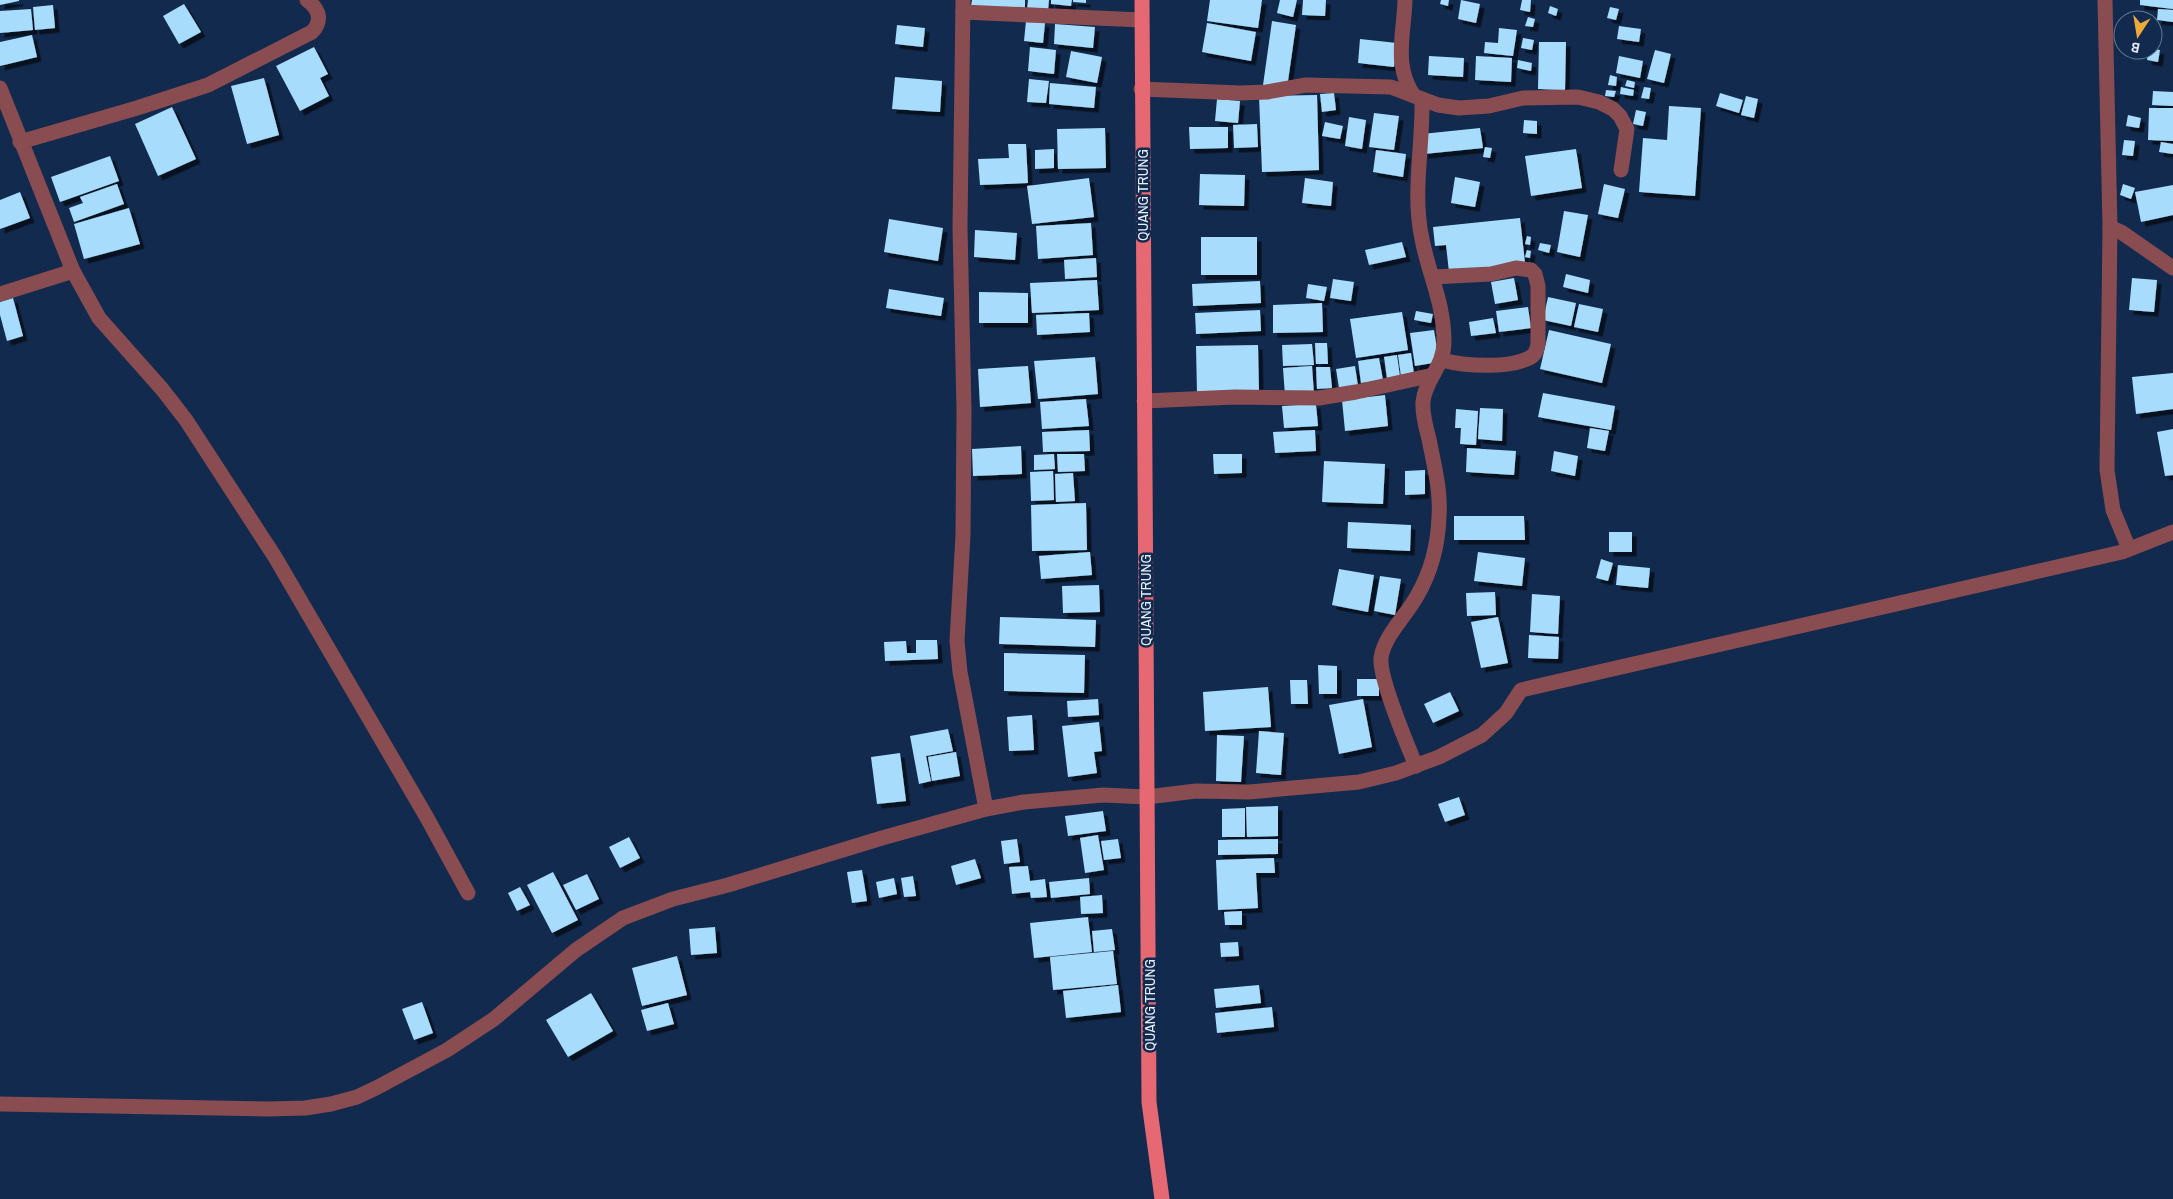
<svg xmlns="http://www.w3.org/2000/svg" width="2173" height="1199" viewBox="0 0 2173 1199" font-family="'Archivo Narrow',sans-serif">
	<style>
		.building { fill: #a8dcfd; filter: url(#shadow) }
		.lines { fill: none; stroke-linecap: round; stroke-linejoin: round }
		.minor { stroke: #894c50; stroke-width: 15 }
		.major { stroke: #e56873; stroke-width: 15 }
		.labels { text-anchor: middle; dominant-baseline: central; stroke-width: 5; stroke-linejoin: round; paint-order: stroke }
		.street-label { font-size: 15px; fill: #e5eefc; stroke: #112a4d }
	</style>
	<defs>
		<filter id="shadow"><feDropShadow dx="4.5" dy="4.5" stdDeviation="0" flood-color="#0009"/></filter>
	</defs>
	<rect width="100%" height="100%" fill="#112a4d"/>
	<g class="building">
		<path d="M0,0h19v1l-19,4z"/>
		<path d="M972,0h53v8l-54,-2z"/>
		<path d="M1028,0h21l-1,11 -21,-1z"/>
		<path d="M1051,0h21l-1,6 -20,-2z"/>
		<path d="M1073,0h13v3l-13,-1z"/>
		<path d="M1210,0h52l-4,28 -51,-7z"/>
		<path d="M1280,0h17l-4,17 -16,-4z"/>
		<path d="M1303,0h23l-1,16 -23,-1z"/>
		<path d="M1441,0h8l-1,6 -8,-2z"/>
		<path d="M1461,0l19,4 -4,19 -18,-4z"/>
		<path d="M1522,0h9l-1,12 -10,-2z"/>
		<path d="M2140,0h33v9l-33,-4z"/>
		<path d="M184,4l17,28 -22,12 -16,-28z"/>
		<path d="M53,5l2,23 -20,2 -2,-23z"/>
		<path d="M1550,6l8,3 -2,7 -8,-3z"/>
		<path d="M1610,7l9,2 -3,11 -9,-2z"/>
		<path d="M31,9l2,21 -33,3v-22z"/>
		<path d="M2158,9l15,1v12l-16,-2z"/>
		<path d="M1528,17l7,2 -2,8 -8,-1z"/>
		<path d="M1026,21l19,2 -2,20 -19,-2z"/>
		<path d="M1272,21l24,4 -9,63 -24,-3z"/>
		<path d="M1207,23l49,9 -5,29 -49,-9z"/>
		<path d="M1055,24l40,3 -2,21 -39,-4z"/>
		<path d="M897,25l28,3 -2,19 -28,-3z"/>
		<path d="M1619,26l22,3 -2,13 -22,-3z"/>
		<path d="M1499,28l18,2 -4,26 -29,-3 1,-11 13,1z"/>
		<path d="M32,35l5,22 -37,9v-24z"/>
		<path d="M1523,38l11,2 -2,10 -11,-2z"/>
		<path d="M1360,39l37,4 -3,24 -36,-4z"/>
		<path d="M1539,42h27l-1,48 -27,-1z"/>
		<path d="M314,47l14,27 -8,4 9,18 -29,15 -24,-45z"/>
		<path d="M1030,47l26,3 -2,24 -26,-3z"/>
		<path d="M2153,49l7,1 -2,12 -11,-2 2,-10z"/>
		<path d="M1655,50l16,4 -7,29 -17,-4z"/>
		<path d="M1071,51l31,6 -5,26 -31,-6z"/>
		<path d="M1429,56l35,2 -1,19 -35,-2z"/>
		<path d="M1476,56l36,2 -1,24 -36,-2z"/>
		<path d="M1619,56l24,5 -3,17 -24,-5z"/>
		<path d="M1518,60l14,3 -1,8 -14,-3z"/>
		<path d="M1610,75l7,2 -1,9 -8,-1z"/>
		<path d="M895,77l47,4 -2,31 -48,-3z"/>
		<path d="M264,78l15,57 -32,9 -16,-58z"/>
		<path d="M1029,79l20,2 -3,22 -19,-1z"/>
		<path d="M1627,80l8,2 -1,6 -9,-2z"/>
		<path d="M1050,83l46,4 -2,21 -45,-4z"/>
		<path d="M1621,87l13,3 -1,6 -13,-2z"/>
		<path d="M1644,87l7,1 -2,11 -8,-1z"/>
		<path d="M1606,90l10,1 -2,6 -9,-1z"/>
		<path d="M2153,91l20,1v14l-21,-1z"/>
		<path d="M1334,93l2,17 -14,2 -2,-18z"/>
		<path d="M1720,93l23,7 -4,13 -23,-7z"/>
		<path d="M1317,95l2,75 -57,2 -3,-76z"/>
		<path d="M1746,96l12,3 -4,19 -13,-3z"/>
		<path d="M1217,99l23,2 -2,22 -23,-2z"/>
		<path d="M1669,106l32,2 -6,88 -56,-4 4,-54 24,2z"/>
		<path d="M172,107l24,52 -38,17 -23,-52z"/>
		<path d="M2149,108h24v33l-25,-1z"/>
		<path d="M1636,110l10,2 -3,14 -10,-2z"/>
		<path d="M1374,113l25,3 -5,34 -25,-3z"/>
		<path d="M2128,115l13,3 -2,10 -13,-2z"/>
		<path d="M1349,117l17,3 -4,29 -17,-3z"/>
		<path d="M1524,120l13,1v13l-14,-1z"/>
		<path d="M1325,122l18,4 -3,13 -18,-3z"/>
		<path d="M1257,124l1,23 -24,1 -1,-23z"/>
		<path d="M1189,127h39v21l-38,1z"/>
		<path d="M1105,128l1,40 -48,1 -1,-40z"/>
		<path d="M1480,128l3,20 -59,6 -2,-20z"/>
		<path d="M2124,140l11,1 -2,15 -11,-1z"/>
		<path d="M2161,142l12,2v10l-14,-2z"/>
		<path d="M1008,144h18l2,39 -48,2 -2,-26 31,-1z"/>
		<path d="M1485,147l7,1 -2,10 -7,-1z"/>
		<path d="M1054,149v19l-19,1v-19z"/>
		<path d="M1576,149l6,39 -51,8 -6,-40z"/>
		<path d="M1376,150l30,4 -3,23 -30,-5z"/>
		<path d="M110,156l9,25 -59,21 -9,-25z"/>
		<path d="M1200,174l45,1 -1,31 -45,-1z"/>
		<path d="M1455,177l25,5 -5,25 -24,-4z"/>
		<path d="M1089,178l5,39 -62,7 -5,-38z"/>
		<path d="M1305,178l28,4 -2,24 -29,-3z"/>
		<path d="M117,184l7,20 -50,18 -5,-14 14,-5 -3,-6z"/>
		<path d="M1604,184l21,5 -7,29 -20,-4z"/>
		<path d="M2123,184l12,4 -4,11 -11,-4z"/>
		<path d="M2173,185v30l-32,7 -6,-30z"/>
		<path d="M20,192l10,26 -30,11v-29z"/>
		<path d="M129,208l11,36 -56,15 -10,-35z"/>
		<path d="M1564,211l24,4 -8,42 -23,-5z"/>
		<path d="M1520,218l5,45 -76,9 -3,-27 -11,1 -2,-19z"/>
		<path d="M889,219l54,9 -5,33 -54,-9z"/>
		<path d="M1091,223l2,32 -55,4 -2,-33z"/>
		<path d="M975,230l42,3 -2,27 -41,-3z"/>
		<path d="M1527,236l4,1 -1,8 -5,-1z"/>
		<rect x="1201" y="237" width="56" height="38"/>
		<path d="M1402,242l4,15 -37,8 -4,-15z"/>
		<path d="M1540,243l11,2 -2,8 -11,-3z"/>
		<path d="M1527,250l4,1 -1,7 -5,-1z"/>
		<path d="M1096,258l1,19 -32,2 -1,-19z"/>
		<path d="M1566,274l24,6 -2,13 -25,-6z"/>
		<path d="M1514,278l4,22 -23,4 -4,-22z"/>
		<path d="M2132,278l25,2 -3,32 -25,-2z"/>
		<path d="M1333,279l21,3 -3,19 -21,-3z"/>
		<path d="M1097,280l2,30 -67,3 -2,-30z"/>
		<path d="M1260,281l1,22 -68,3 -1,-22z"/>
		<path d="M1308,284l19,3 -3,14 -18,-3z"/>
		<path d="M889,289l55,9 -3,18 -55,-8z"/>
		<path d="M979,292l49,1v30h-49z"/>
		<path d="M1548,297l28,6 -5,23 -28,-6z"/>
		<path d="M13,298l10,38 -16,5 -7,-26v-13z"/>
		<path d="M1322,303l1,29 -50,1v-28z"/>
		<path d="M1579,304l24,5 -5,23 -24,-5z"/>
		<path d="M1528,307l3,21 -32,4 -3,-21z"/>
		<path d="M1260,310l1,21 -65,3 -1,-21z"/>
		<path d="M1416,311l17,3 -2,9 -17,-3z"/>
		<path d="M1402,312l6,38 -52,8 -6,-39z"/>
		<path d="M1089,313l1,19 -53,3 -1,-20z"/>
		<path d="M1493,318l3,15 -25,3 -2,-14z"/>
		<path d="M1434,330l5,32 -24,4 -5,-33z"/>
		<path d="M1549,330l62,14 -9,39 -62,-14z"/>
		<path d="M1315,343h12l1,21h-12z"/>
		<path d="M1312,344l2,21 -31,1 -1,-21z"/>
		<path d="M1258,345l1,47 -62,2 -1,-48z"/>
		<path d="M1411,353l3,21 -13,2 -3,-21z"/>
		<path d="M1397,355l3,22 -13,2 -3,-22z"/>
		<path d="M1095,357l3,37 -60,5 -4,-38z"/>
		<path d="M1379,358l4,22 -22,3 -3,-22z"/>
		<path d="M1028,366l3,37 -51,4 -2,-38z"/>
		<path d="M1312,366l2,28 -29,2 -2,-28z"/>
		<path d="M1355,366l3,20 -19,2 -3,-19z"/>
		<path d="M1316,367h14l2,21 -15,1z"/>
		<path d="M2173,373v36l-37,5 -4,-37z"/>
		<path d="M1543,393l72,13 -4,24 -73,-13z"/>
		<path d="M1385,395l3,31 -43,5 -3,-31z"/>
		<path d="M1086,399l3,27 -47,3 -2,-27z"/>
		<path d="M1316,404l2,22 -34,2 -2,-22z"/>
		<path d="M1480,408l23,1 -1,32 -24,-2z"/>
		<path d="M1456,409l22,2 -2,34 -16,-1 1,-16h-6z"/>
		<path d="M1590,428l19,3 -4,20 -18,-3z"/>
		<path d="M2173,429v46l-8,1 -8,-44z"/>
		<path d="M1089,430l1,21 -47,1 -1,-20z"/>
		<path d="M1315,430l1,21 -41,2 -2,-21z"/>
		<path d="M1021,446l1,28 -49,2 -1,-27z"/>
		<path d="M1467,448l49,3 -2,24 -48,-3z"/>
		<path d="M1554,451l24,5 -3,20 -24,-5z"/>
		<path d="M1054,454l1,15 -21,1v-15z"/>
		<path d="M1057,454h27l1,17 -27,1z"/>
		<path d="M1213,454h29v19l-28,1z"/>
		<path d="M1324,461l61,3 -2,40 -61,-2z"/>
		<path d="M1425,470v24l-20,1v-24z"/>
		<path d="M1053,471l1,29 -23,1 -1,-29z"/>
		<path d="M1073,473l2,28 -19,1 -1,-28z"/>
		<path d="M1086,503l1,47 -55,1 -1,-46z"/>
		<path d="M1454,516h70l1,24h-71z"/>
		<path d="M1348,522l63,3 -1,26 -63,-3z"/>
		<rect x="1609" y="532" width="23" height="20"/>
		<path d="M1090,552l2,23 -51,4 -2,-23z"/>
		<path d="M1478,552l47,6 -3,28 -48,-5z"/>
		<path d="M1601,559l12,4 -5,18 -12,-3z"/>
		<path d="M1618,565l32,3 -2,20 -32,-3z"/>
		<path d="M1339,569l35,6 -6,37 -36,-7z"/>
		<path d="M1380,576l21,3 -6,36 -21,-4z"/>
		<path d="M1099,585l1,27 -37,1 -1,-27z"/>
		<path d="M1495,592l1,23 -29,1 -1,-23z"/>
		<path d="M1532,594l28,2 -2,38 -28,-2z"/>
		<path d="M1000,617l96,3 -1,27 -96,-3z"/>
		<path d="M1498,617l10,46 -27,5 -10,-46z"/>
		<path d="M1529,635l30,2 -1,22 -30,-1z"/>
		<path d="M916,640h21l1,19 -53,2 -1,-19 22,-1 1,12h9z"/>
		<path d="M1004,653l81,2 -1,38 -80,-2z"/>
		<path d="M1318,665l19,1v28h-18z"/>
		<rect x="1357" y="679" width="22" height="17"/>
		<path d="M1290,680h17l1,24h-17z"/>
		<path d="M1268,687l3,40 -66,4 -2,-39z"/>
		<path d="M1450,692l9,19 -26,12 -9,-19z"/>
		<path d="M1098,699l1,16 -31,2 -1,-16z"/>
		<path d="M1363,699l9,48 -33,7 -10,-49z"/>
		<path d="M1032,715l2,35 -25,1 -2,-34z"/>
		<path d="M1099,722l3,29 -8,1 3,21 -29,4 -6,-51z"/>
		<path d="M948,729l5,22 -27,5 5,25 -12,3 -9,-48z"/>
		<path d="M1259,731l25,2 -3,42 -25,-2z"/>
		<path d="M1217,735l27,1 -3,46 -25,-1z"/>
		<path d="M956,752l4,24 -28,5 -4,-24z"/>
		<path d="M900,753l6,48 -29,3 -6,-47z"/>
		<path d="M1459,797l6,18 -20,7 -7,-18z"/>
		<path d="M1278,806v30l-31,1 -1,-30z"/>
		<path d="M1245,808v29h-23v-28z"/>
		<path d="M1103,811l3,20 -38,5 -3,-20z"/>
		<path d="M1098,835l6,35 -19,3 -5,-35z"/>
		<path d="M629,837l11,21 -20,10 -11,-21z"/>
		<path d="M1017,839l3,23 -16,2 -3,-23z"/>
		<path d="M1118,839l3,19 -17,2 -3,-19z"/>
		<path d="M1278,839v15l-60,1v-15z"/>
		<path d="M1274,858l1,15h-19l2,35 -40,2 -2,-50z"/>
		<path d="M975,859l6,19 -25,7 -5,-19z"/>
		<path d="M1028,866l2,15 15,-2 2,18 -16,1 -1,-6 -18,2 -3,-27z"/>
		<path d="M862,870l5,31 -15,2 -5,-31z"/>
		<path d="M553,872l25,48 -26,13 -25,-48z"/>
		<path d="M587,874l12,25 -23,11 -13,-25z"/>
		<path d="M913,876l3,20 -12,1 -3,-19z"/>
		<path d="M894,878l3,16 -18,4 -3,-16z"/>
		<path d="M1089,878l1,16 -39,4 -2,-16z"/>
		<path d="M520,887l10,18 -13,6 -9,-18z"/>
		<path d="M1102,895l1,18 -22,1 -1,-17z"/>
		<path d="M1242,911v14h-17l-1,-13z"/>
		<path d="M1088,917l4,35 -58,6 -4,-35z"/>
		<path d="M715,927l2,26 -26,2 -2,-26z"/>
		<path d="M1112,929l3,21 -21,2 -2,-21z"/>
		<path d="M1238,942l1,14 -18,1 -1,-14z"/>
		<path d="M1113,951l4,33 -64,6 -3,-33z"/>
		<path d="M677,956l10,39 -45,11 -10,-38z"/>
		<path d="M1118,985l3,27 -55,6 -3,-27z"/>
		<path d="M1259,985l2,18 -45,5 -2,-19z"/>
		<path d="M591,993l22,38 -45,26 -22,-37z"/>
		<path d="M422,1002l11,31 -19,7 -12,-31z"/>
		<path d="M668,1003l6,21 -27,7 -6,-21z"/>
		<path d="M1272,1007l2,20 -57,6 -2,-20z"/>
	</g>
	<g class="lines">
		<g class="minor">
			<path d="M963,0l-3,227 4,183 -1,125 -6,106 3,31 26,137"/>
			<path d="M1405,0c-1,35 -12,65 9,96"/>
			<path d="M2105,0l5,227 -3,243 6,40 16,39"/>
			<path d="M963,12l178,8"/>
			<path d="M0,88l73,183 26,47 63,71 24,31 89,137 151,259 42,77"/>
			<path d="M1141,89l99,4 27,-1 39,-7 85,2 47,18 21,3 30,-2 34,-8 55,-1 21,5 14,7 7,7 7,13 -6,41"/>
			<path d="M20,142l117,-34 71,-23 104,-53c11,-12 7,-23 -5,-32"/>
			<path d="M2110,227l11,5 52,36"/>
			<path d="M1433,277l58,-3 25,-6 15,2 4,4 3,12v58c-1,5 -2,10 -7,13 -21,12 -67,9 -89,3"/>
			<path d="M0,294l73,-23"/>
			<path d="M1144,401l91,-4 84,1 37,-6 77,-17"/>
			<path d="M1416,766c-9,-22 -37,-88 -35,-108 3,-22 25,-42 36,-62 14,-24 21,-51 22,-79 2,-26 -5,-52 -10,-78 -3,-11 -7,-26 -6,-37 2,-23 21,-35 21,-60 0,-40 -15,-66 -22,-103 -10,-45 1,-93 0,-139"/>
			<path d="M0,1104l268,5 37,-1 26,-4 26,-7 19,-9 71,-38 47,-31 82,-69 47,-32 50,-19 55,-14 154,-47 104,-29 38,-7 79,-7 44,2 49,-6 53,1 110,-10 37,-9 43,-16 43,-22 24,-22 15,-23 601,-138 51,-20"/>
		</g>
		<path class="major" d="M1142,0l7,1102 13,97"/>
	</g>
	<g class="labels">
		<g class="street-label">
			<text transform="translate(1142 195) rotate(-90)">QUANG TRUNG</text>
			<text transform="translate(1145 600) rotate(-90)">QUANG TRUNG</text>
			<text transform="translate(1149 1005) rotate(-90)">QUANG TRUNG</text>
		</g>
	</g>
	<g transform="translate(2138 35) rotate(192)"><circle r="24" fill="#112a4d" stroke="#667893"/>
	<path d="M0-4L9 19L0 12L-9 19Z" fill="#ebaa39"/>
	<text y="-8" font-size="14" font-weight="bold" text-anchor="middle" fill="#e5eefc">B</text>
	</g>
</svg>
